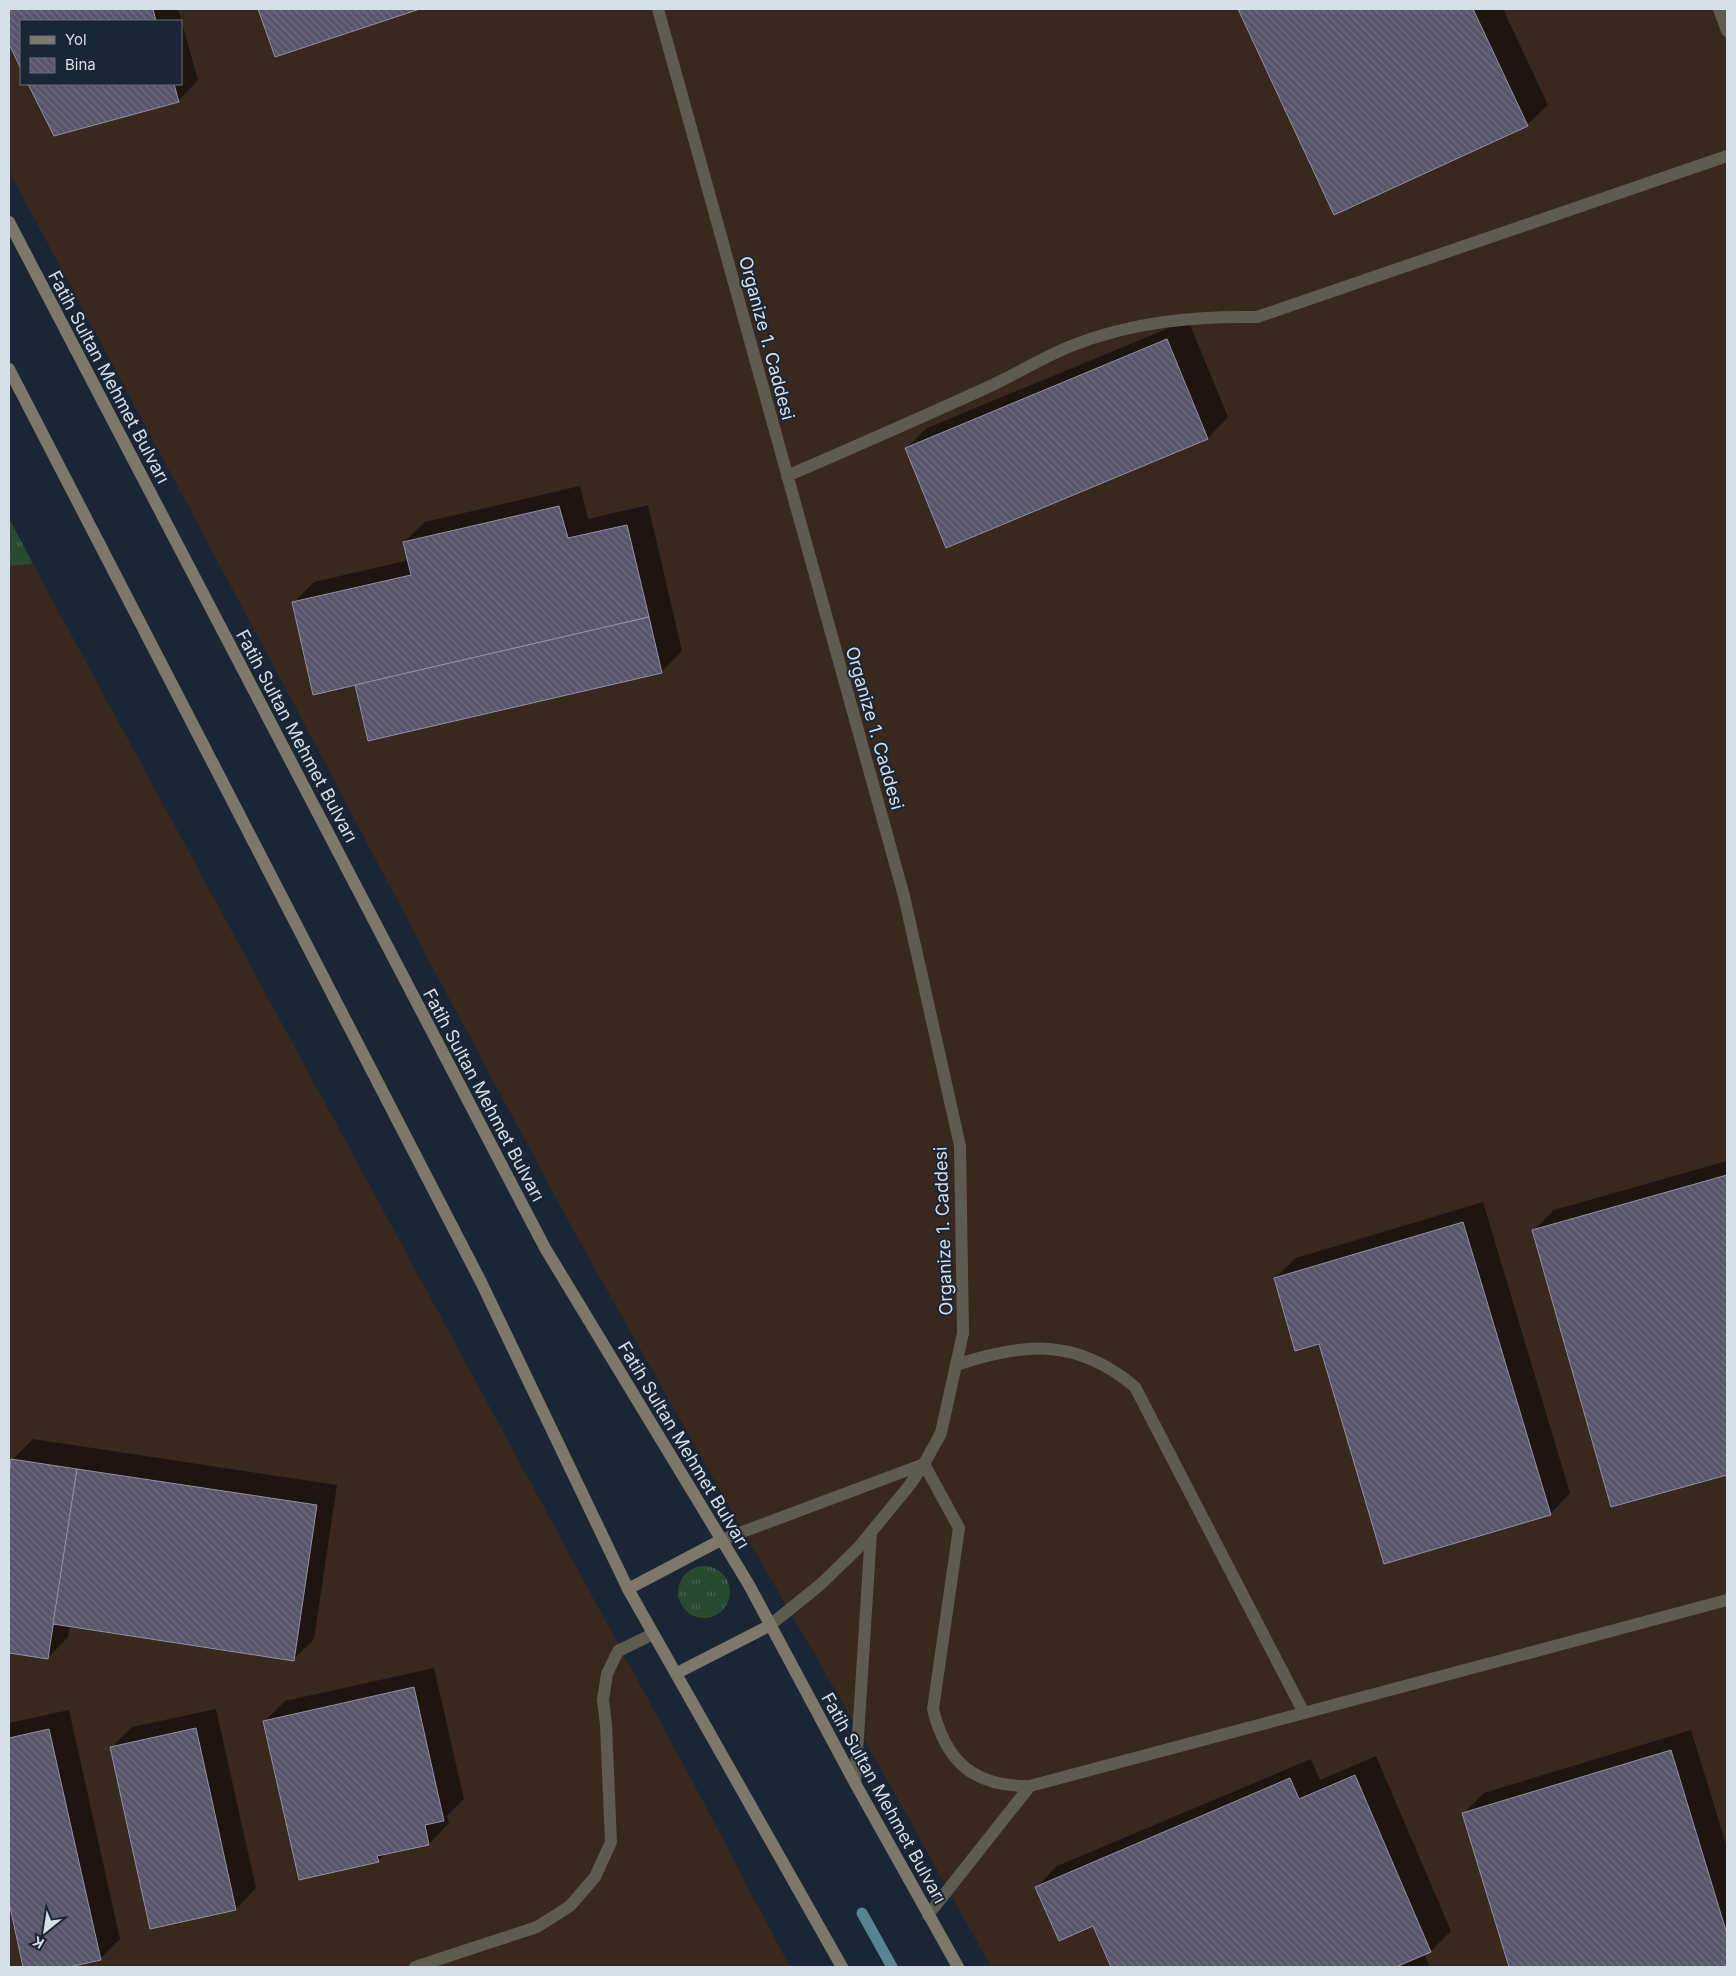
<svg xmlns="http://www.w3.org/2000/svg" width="1736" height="1976" viewBox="0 0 1736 1976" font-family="Inter,sans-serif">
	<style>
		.industrial { fill: #39281e; fill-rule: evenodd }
		.grass { fill: url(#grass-tufts) }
		.shadow { fill: #0007 }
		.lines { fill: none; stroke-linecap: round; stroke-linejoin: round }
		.stream { stroke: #568490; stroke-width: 11 }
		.building { fill: url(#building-back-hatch); stroke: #9290a6 }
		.minor { stroke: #5e5b51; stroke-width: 12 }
		.tertiary { stroke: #5e5b51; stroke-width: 12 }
		.secondary { stroke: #7d786a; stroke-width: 12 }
		.labels { text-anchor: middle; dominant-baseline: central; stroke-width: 4; stroke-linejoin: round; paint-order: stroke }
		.street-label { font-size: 18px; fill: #d6dee8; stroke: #1a2635 }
	</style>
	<defs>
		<pattern id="grass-tufts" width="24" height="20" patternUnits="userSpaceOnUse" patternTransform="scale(1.25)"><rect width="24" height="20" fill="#284a31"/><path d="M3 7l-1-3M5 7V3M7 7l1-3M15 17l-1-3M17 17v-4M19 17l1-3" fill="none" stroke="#46644f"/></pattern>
		<pattern id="building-back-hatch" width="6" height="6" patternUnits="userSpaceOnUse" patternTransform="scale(1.25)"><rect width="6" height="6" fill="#575569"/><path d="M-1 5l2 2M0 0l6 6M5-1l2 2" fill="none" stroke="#6e6d7e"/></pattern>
	</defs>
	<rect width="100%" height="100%" fill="#1a2635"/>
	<g class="industrial">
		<path d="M9,9h1718v1958h-736l-109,-196 -154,-266 -151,-268 -141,-263 -139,-264 -288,-539zM21,21h160v63h-160z"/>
		<path d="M33,564l662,1222 95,181h-781v-1401z"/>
	</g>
	<g class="grass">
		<path d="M9,518l24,46 -24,2z"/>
		<circle cx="704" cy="1592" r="26"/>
	</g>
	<g class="shadow">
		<path d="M9,9h169l20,71 -20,21 -123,34 -25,-51h151v-63h-160v45l-12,-25z"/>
		<path d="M260,9h156l-140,46z"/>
		<path d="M1240,9h263l45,96 -21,20 -192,89z"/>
		<path d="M1188,320l40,97 -20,21 -261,108 -41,-98 21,-20z"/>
		<path d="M580,486l8,33 60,-14 34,146 -21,21 -305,12 -63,-81 21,-21 95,-22 -5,-18 21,-20z"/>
		<path d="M1727,1161v312l-115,33 -78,-276 20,-20z"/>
		<path d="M1483,1202l87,291 -20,21 -231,-172 -44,-64 21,-20z"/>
		<path d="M33,1439l304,46 -23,154 -21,21 -223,-35 -2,12 -20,21 -39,-7v-166l4,-26z"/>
		<path d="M434,1668l30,131 -17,17 2,7 -20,21 -43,9 -8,8 -114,-139 21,-21z"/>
		<path d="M216,1709l40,179 -20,21 -85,18 -40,-179 21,-21z"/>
		<path d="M69,1710l51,229 -20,20 -36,8h-39l-16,-71v-173z"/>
		<path d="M1691,1730l36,117v120h-216l-47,-154 20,-20z"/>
		<path d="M1376,1756l75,175 -20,20 -7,3 6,13h-318l-18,-43 -57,-37 20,-21 254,-107 9,21z"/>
	</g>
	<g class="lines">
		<path class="stream" d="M862,1913l30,54"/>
	</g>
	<g class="building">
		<path d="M9,9h144l3,12h-135v48l-12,-25z"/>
		<path d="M258,9h162l-145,48z"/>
		<path d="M1238,9h235l55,117 -194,89z"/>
		<path d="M28,84h146l5,18 -125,34z"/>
		<path d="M1167,339l41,100 -262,109 -41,-100z"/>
		<path d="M559,506l9,32 59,-13 22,92 -336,78 -21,-93 119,-27 -8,-33z"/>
		<path d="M649,617l13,56 -294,68 -13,-56z"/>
		<path d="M1727,1175v300l-116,32 -79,-277z"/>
		<path d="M1463,1222l88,293 -167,49 -65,-220 -24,7 -21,-73z"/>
		<path d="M11,1459l66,10 -29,190 -39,-6v-177z"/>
		<path d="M77,1469l240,36 -23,156 -241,-37z"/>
		<path d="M414,1687l30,134 -19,4 4,20 -52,11 2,6 -80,18 -36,-159z"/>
		<path d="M196,1728l40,182 -86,19 -40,-182z"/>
		<path d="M49,1729l52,231 -32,7h-46l-14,-65v-164z"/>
		<path d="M1671,1750l56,184v33h-218l-47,-154z"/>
		<path d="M1355,1775l76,177 -35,15h-285l-18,-41 -34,15 -24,-54 255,-109 9,21z"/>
	</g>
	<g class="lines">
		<g class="minor">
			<path d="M1719,9l8,22"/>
			<path d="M787,476c67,-29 133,-58 199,-88 29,-13 55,-30 85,-42 60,-24 122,-30 186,-29l470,-161"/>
			<path d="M956,1365c69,-23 121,-27 179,22l169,326"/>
			<path d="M924,1464l35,64 -26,181c13,53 41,78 97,77"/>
			<path d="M928,1915l102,-129 697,-186"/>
			<path d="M415,1967l122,-40 33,-21 25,-29 16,-35 -5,-117 -3,-25 4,-26 11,-23 35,-17"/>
		</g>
		<g class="tertiary">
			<path d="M658,9l246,887 56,250 3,187 -22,100 -17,31 -15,22 -51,62 -37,36 -52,42"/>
			<path d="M721,1540l203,-76"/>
			<path d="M855,1783l16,-251"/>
		</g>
		<g class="secondary">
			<path d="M9,222l536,1026 204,337 106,198 103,184"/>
			<path d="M9,369l472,913 147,307 214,378"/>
			<path d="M628,1589l93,-49"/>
			<path d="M677,1673l92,-47"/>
		</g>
	</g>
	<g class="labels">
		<g class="street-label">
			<text transform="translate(767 338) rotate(75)">Organize 1. Caddesi</text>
			<text transform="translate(109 377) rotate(62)">Fatih Sultan Mehmet Bulvarı</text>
			<text transform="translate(875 728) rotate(74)">Organize 1. Caddesi</text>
			<text transform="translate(297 736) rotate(62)">Fatih Sultan Mehmet Bulvarı</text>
			<text transform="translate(484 1095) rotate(62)">Fatih Sultan Mehmet Bulvarı</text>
			<text transform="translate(943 1231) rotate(-92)">Organize 1. Caddesi</text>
			<text transform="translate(684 1445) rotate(59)">Fatih Sultan Mehmet Bulvarı</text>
			<text transform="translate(884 1798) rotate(61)">Fatih Sultan Mehmet Bulvarı</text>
		</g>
	</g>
	<rect width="1736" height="1976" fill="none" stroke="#d6dee8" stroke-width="20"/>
	<rect x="20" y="20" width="162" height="65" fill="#1a2635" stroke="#65707d"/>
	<rect x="30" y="36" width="25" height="8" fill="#7d786a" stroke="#65707d"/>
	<text x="65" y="45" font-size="15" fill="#d6dee8">Yol</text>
	<rect x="30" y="58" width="25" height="15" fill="url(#building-back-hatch)" stroke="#65707d"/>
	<text x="65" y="70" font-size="15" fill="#d6dee8">Bina</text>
	<g transform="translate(45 1931) rotate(210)" stroke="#1a2635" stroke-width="4" paint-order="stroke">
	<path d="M0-4L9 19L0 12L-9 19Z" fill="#d6dee8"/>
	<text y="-8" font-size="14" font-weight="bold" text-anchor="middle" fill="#d6dee8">K</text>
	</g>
</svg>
